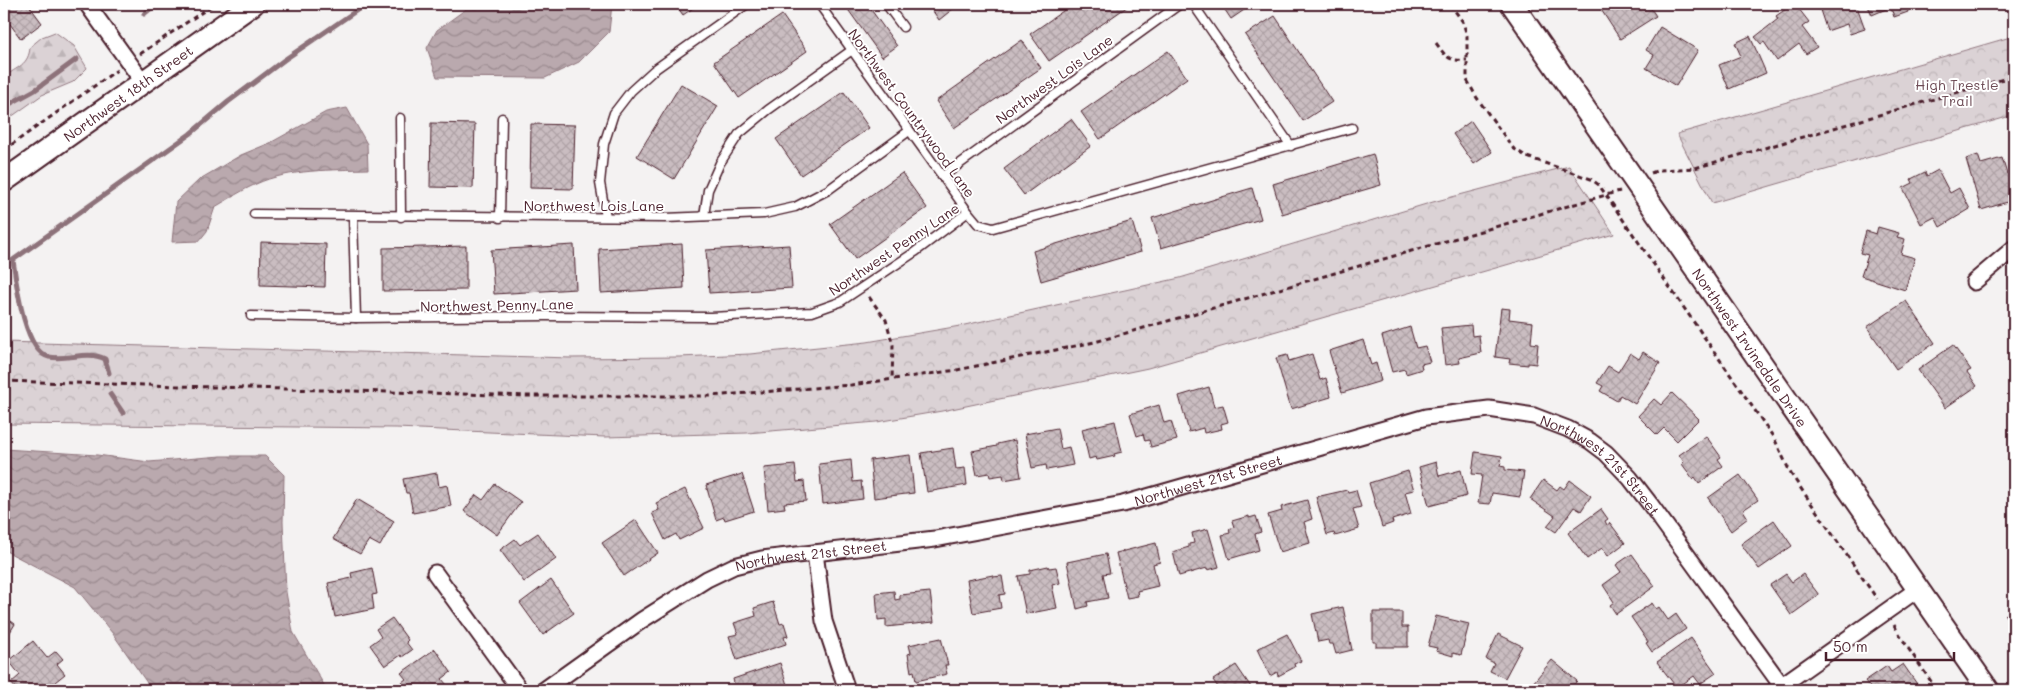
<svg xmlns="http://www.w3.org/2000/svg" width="2018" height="694" viewBox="0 0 2018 694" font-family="Mali,sans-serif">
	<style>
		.forest { fill: url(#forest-firs); stroke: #927880 }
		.park { fill: url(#park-crowns); stroke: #927880 }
		.water { fill: url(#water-waves); stroke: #8d727a }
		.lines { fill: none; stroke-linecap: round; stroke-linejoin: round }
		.stream { stroke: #8d727a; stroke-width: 5 }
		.building { fill: url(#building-cross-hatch); stroke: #4a1f2b }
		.service-casing { stroke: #4a1f2b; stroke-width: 11 }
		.minor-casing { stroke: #4a1f2b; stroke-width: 19 }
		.secondary-casing { stroke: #4a1f2b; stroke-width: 25 }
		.path { stroke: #4a1f2b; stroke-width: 3; stroke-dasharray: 5 4; stroke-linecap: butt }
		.service { stroke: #fff; stroke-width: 8 }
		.minor { stroke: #fff; stroke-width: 15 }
		.secondary { stroke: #fff; stroke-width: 21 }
		.labels { text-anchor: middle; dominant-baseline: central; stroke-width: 4; stroke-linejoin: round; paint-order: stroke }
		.street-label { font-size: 14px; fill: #4a1f2b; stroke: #fff }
		.park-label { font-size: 14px; fill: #6e4c56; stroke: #fff }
	</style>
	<defs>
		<pattern id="forest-firs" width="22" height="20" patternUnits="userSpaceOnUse" patternTransform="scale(1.25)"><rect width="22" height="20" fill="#dbd2d5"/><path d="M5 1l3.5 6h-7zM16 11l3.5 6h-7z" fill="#bdb4b7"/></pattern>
		<pattern id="park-crowns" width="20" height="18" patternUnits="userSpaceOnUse" patternTransform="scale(1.25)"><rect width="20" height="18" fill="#dbd2d5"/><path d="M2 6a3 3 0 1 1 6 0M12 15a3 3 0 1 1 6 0" fill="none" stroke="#bdb4b7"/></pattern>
		<pattern id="water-waves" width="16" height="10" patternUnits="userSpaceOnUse" patternTransform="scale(1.25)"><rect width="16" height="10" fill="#baa9ae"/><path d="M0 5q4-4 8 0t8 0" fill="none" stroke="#99898e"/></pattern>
		<pattern id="building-cross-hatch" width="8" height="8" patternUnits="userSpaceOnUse" patternTransform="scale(1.25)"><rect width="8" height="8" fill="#cabdc1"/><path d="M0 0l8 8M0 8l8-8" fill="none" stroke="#afa2a6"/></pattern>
	</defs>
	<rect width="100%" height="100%" fill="#f4f2f2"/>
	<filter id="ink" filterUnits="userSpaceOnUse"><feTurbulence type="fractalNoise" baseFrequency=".02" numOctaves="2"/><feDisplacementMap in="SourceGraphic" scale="10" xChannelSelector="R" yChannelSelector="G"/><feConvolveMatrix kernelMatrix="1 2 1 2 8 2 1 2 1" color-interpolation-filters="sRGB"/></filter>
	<g filter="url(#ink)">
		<path class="forest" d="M55,32l19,14 13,22 -14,14 -31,13 -38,27v-45c13,-10 25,-12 26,-30l12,-10z"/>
		<g class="park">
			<path d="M2014,36v79l-302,88 -35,-69z"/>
			<path d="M1569,166l45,68 -466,134 -206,43 -65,11 -130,11 -142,4 -209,-9 -392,-4v-82l567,16 108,-1 71,-3 117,-12 93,-16 220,-48 253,-76z"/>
		</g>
		<g class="water">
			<path d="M473,4h139l-3,28 -30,30 -34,16 -108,-1 -10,-29 10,-18z"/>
			<path d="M347,108l20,36 1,25c-35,1 -80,0 -112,15 -14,6 -27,15 -41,23l-8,24 -8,10 -27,1 4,-40 24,-23 41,-24 29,-12 56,-31z"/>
			<path d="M4,449l93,6 52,7 72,-6h44l19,19 -1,47 3,70 7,40 31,53 7,5h-179l-39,-56 -38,-47 -71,-37z"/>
		</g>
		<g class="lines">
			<g class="stream">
				<path d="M144,14l12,-10"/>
				<path d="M4,107l31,-17 42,-31"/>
				<path d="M109,373l-4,-14c-19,-9 -37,2 -56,-2 -25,-5 -33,-76 -36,-97l177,-126 38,-32 56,-42 82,-56"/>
				<path d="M110,394l13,19"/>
			</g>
		</g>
		<g class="building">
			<path d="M4,4h24l14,19 -21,16 -11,-15 -6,3z"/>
			<path d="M675,4h24l-16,11z"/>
			<path d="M844,4h23l30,42 -15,11z"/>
			<path d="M928,4h31l-20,16z"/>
			<path d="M1073,4h58l-82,57 -19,-27z"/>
			<path d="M1221,4h32l-22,15z"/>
			<path d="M1608,4h40l8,12 -36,23 -20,-31z"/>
			<path d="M1793,4h2l14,18 -7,5 15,20 -11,7 -7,-10 -22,17 -13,-19 -3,2 -6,-7 23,-18 -2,-3z"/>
			<path d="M1818,4h38l9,25 -15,5 -3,-10 -20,7z"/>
			<path d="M1867,4h31l-26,11z"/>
			<path d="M1906,4l2,8 -14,5 -3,-9z"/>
			<path d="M782,15l25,36 -68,47 -25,-36z"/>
			<path d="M1275,16l57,86 -29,19 -58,-86z"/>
			<path d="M1660,27l38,23 -22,36 -30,-18 8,-13 -8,-5z"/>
			<path d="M1750,36l16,37 -37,16 -10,-24 22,-9 -6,-13z"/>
			<path d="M1022,40l19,28 -87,60 -18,-27z"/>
			<path d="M1168,51l19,27 -87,61 -19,-27z"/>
			<path d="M681,84l37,22 -44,73 -37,-23z"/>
			<path d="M844,92l25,36 -68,47 -25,-36z"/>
			<path d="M1071,119l20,27 -67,49 -20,-26z"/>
			<path d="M1471,121l21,31 -18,12 -21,-30z"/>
			<path d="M431,123l44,1 -2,64 -43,-1z"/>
			<path d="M531,124l44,1 -2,64 -43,-1z"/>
			<path d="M1373,154l8,31 -99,29 -9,-30z"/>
			<path d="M1978,155l3,9 21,-6 5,16 7,-2v28l-33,10 -15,-51z"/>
			<path d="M1938,170l12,23 9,-5 11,21 -30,18 -5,-10 -14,7 -18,-36 10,-5 -2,-4 14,-7 2,4z"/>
			<path d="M902,173l25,35 -72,51 -25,-35z"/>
			<path d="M1252,188l9,31 -100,29 -9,-30z"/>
			<path d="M1132,221l9,31 -100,29 -8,-30z"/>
			<path d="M1878,227l21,6 -2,4 8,2 -4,15 14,4 -10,32 -44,-14 7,-21 -8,-2 6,-22 10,3z"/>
			<path d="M261,242l65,2 -1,43 -65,-2z"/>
			<path d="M682,244l2,44 -83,5 -2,-44z"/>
			<path d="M574,245l2,44 -82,5 -3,-44z"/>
			<path d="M789,245l3,43 -83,5 -3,-43z"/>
			<path d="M466,246v44l-83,1v-43z"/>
			<path d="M1906,301l29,42 -39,26 -29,-42z"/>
			<path d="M1501,308l9,1 -1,10 24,3 -2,21 7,1 -2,20 -8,-1v2l-19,-2 1,-4 -15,-2z"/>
			<path d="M1471,325l1,11 7,-1 2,18 -22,5 1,5 -15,2 -4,-37z"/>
			<path d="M1410,327l6,21 9,-2 5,16 -9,2 1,5 -16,5 -1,-5 -13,3 -10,-36z"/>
			<path d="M1363,340l8,25 5,-2 5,18 -39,12 -13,-42z"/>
			<path d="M1953,345l18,25 -4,2 10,14 -32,22 -27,-38z"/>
			<path d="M1643,352l17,11 -25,41 -15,-9 -3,6 -17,-10 3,-5 -6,-3 11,-17 10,6 12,-19 9,6z"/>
			<path d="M1312,354l8,26 6,-2 5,19 -40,12 -15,-51 11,-3 2,6z"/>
			<path d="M1209,387l5,20 9,-2 5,17 -7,2 1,5 -18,4 -1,-5 -14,4 -10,-36z"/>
			<path d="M1672,393l27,26 -22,22 -13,-13 -7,7 -19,-19 16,-17 7,6z"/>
			<path d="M1159,405l5,18 7,-2 6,19 -26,7 -2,-7 -4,1 -2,-7 -6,2 -7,-22z"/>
			<path d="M1115,421l7,31 -8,2 1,2 -18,4 -1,-3 -7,2 -7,-30z"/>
			<path d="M1057,428l4,21 8,-2 4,18 -26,5 -1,-5 -14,3 -7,-34z"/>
			<path d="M1706,436l15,21 -3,2 5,7 -24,17 -4,-6 -2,2 -11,-15 2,-2 -5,-7z"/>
			<path d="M1015,440l6,37 -17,3 -1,-5 -13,2 -1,-4 -12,2 -5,-24 25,-5v-2z"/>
			<path d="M953,448l3,21 9,-1 2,17 -40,7 -6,-39z"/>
			<path d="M1475,452l27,4 -2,10 5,1v3l19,2 -4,25 -28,-4 -2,11 -12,-1 4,-28 -10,-1z"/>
			<path d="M910,455l4,38 -40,5 -4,-38z"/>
			<path d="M851,460l2,22 8,-1 2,18 -40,5 -4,-40z"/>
			<path d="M1436,462l3,14 22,-6 6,26 -38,10 -10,-39z"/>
			<path d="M795,465l2,17 7,-1 2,20 -22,2 1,5 -17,2 -4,-42z"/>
			<path d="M1408,471l6,19 -9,2 6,22 -19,6 1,3 -11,4 -13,-44z"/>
			<path d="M437,473l2,14 8,-2 4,21 -38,7 -4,-20h-3l-3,-14z"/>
			<path d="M742,474l12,37 -29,9 -1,-3 -8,3 -10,-35z"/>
			<path d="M1740,475l18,25 -15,10 5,8 -17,13 -23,-33z"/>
			<path d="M1543,480l14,10 3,-4 4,3 6,-9 21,16 -10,15 -7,-4 -18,25 -9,-6 8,-10 -25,-17z"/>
			<path d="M495,484l26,18 -24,33 -33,-24 12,-16 7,5z"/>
			<path d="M685,489l19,39 -25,12 -3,-6 -11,6 -13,-27 7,-3 -3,-7z"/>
			<path d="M1347,490l1,2 8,-2 5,17 -8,2 6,20 -24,7 -1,-3 -7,2 -11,-38z"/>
			<path d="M357,499l37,22 -14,25 -11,-6 -9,14 -27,-15z"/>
			<path d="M1307,500l5,19 -8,3 6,21 -30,9 -12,-37 14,-4 -1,-4z"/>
			<path d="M1601,509l7,10 -3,2 2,4 3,-2 15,20 -17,13 -6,-8 -15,11 -19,-26z"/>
			<path d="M1249,516v2l7,-2 5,16 -6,2 4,16 -30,9 -7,-24 8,-2 -1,-4 5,-2 -2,-6z"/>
			<path d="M636,520l22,33 -34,23 -22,-33z"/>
			<path d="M1774,520l18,26 -33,23 -18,-25z"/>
			<path d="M1208,529l11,38 -11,3 -1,-2 -28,8 -6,-24 16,-5v-3l5,-1 -2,-10z"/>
			<path d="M538,533l18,26 -32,23 -24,-32 15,-11 5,6z"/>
			<path d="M1156,543l4,19 -7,2 5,22 -21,5 1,5 -11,2 -11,-45z"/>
			<path d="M1106,554l4,19 -7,1 5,24 -21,4 1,4 -11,3 -10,-47z"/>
			<path d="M1632,554l23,32 -39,28 -6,-9 4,-3 -11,-17 18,-13 -5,-7z"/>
			<path d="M1048,566l1,2 7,-1 4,16 -8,2 5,23 -31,6 -8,-38 12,-2v-4z"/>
			<path d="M372,568l5,26 -5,1 2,14 -39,8 -7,-34 24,-5 -1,-5z"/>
			<path d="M1786,574l6,8 11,-8 16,21 -28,20 -21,-30z"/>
			<path d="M993,575v2l9,-1 3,18 -6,1 2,13 -28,5 -6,-33z"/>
			<path d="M551,580l23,33 -31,22 -23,-32z"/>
			<path d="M894,591l1,9 5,-1v-4l30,-3 4,30 -48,5v-8l-8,1 -2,-27z"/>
			<path d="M773,602l7,22 4,-1 4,13 -4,1 2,7 -49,16 -8,-24 9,-2 -4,-11 22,-7 -2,-8z"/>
			<path d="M1652,603l4,6 3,-2 9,13 8,-6 10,15 -34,23 -6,-9 2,-1 -17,-25z"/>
			<path d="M1343,607l9,43 -16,4 -3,-10h-4l-1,-4 -10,2 -6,-28z"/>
			<path d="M2014,609v19l-9,-13z"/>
			<path d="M1373,612h29v15h6v20h-32v-5h-3z"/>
			<path d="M4,616l11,8 -11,18z"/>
			<path d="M1436,616l33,8 -8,31 -8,-2v3l-17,-5 1,-3 -9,-2z"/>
			<path d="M392,618l16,22 -2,2 6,8 -10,7 -1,-2 -16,11 -15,-21 11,-8 -5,-8z"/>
			<path d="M1287,634l14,27 -7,3 1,3 -17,9 -1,-4 -7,4 -13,-27z"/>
			<path d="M1498,634l24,12 -17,32 -15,-7 4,-8 -8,-4z"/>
			<path d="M941,638l7,27h-3l2,9 -31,7 -2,-10 -3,1 -3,-18 3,-1 -2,-8z"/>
			<path d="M1691,638l25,35 -16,11 -6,-8 -17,12 -20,-26z"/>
			<path d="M33,641l14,17 9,-7 7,8 -6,5 8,10 -20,16h-28l-6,-7 9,-8 -11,-14z"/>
			<path d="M435,649l16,23 -9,7 9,11h-49l-4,-5 8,-6 -5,-6z"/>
			<path d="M1552,660l25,21 -8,9h-29l-8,-6z"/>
			<path d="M780,663l8,25 -7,2h-45l-3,-11z"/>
			<path d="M1903,664l16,23 -4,3h-43l-7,-9 22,-15 4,6z"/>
			<path d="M1236,665l17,25h-33l-7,-10z"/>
		</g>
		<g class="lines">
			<g class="service-casing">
				<g id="service">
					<path d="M819,4l149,208"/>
					<path d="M886,4l17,23"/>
					<path d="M1193,4l98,142"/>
					<path d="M400,118l1,99"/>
					<path d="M943,176l237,-172"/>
					<path d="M254,214l411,4 99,-4 31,-7 33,-17 81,-59"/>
					<path d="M353,216l3,102"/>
					<path d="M704,216l4,-26 12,-27 19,-29 29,-24 84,-60"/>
					<path d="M606,217l-6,-34 4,-39 10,-31 17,-22 23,-21 93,-66"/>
					<path d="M500,218l2,-100"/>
					<path d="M251,316l105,2 189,-2 166,1 101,-5 28,-10 75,-50 53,-40 10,12 15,4 359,-100"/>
				</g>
			</g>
			<g class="minor-casing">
				<g id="minor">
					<path d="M87,4l56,78"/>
					<path d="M1974,282l40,-34"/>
					<path d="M815,553l9,68 23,69"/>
					<path d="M435,573l85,117"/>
					<path id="s1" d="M544,690l98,-70 65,-41 27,-13 28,-7 173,-20 188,-35 303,-87 63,-8 45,7 34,13 22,12 16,12 24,25 20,26 132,182"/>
					<path d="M1775,690l143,-101"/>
				</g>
			</g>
			<g class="secondary-casing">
				<g id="secondary">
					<path id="s2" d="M1512,4l476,686"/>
					<path id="s3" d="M4,181l249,-177"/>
				</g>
			</g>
			<g class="path">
				<path d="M1450,4l13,18 4,14v44l10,18 36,50 14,9 64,22 8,6 175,253 17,36 86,125"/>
				<path d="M1410,6l3,-2"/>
				<path d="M1436,43c11,15 12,18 31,17"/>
				<path d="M140,54l74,-50"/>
				<path d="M4,150l113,-80"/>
				<path d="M1651,173l8,-3 36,-2 319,-92"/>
				<path d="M869,297l17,23 7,25 -1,35"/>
				<path d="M4,381l526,15h180l141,-11 106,-15 138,-28 525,-151"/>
				<path d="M1894,625l14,23 29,42"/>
			</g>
			<use href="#service" class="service"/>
			<use href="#minor" class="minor"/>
			<use href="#secondary" class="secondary"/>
		</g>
	</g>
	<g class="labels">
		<g class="street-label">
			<text transform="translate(1054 79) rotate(-36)">Northwest Lois Lane</text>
			<text stroke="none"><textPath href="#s3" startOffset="152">Northwest 18th Street</textPath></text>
			<text transform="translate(912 113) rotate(54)">Northwest Countrywood Lane</text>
			<text x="594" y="205">Northwest Lois Lane</text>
			<text transform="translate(894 249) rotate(-34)">Northwest Penny Lane</text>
			<text transform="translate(497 305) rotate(-1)">Northwest Penny Lane</text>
			<text stroke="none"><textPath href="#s2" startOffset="418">Northwest Irvinedale Drive</textPath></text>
			<text stroke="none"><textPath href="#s1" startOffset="1130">Northwest 21st Street</textPath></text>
			<text stroke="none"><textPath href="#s1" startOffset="710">Northwest 21st Street</textPath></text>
			<text stroke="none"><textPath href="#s1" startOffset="305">Northwest 21st Street</textPath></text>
		</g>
		<g class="park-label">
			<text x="1957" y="84">High Trestle<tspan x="1957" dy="16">Trail</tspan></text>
		</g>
	</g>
	<rect width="2018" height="694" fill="none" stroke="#fff" stroke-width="20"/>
	<rect x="10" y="10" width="1998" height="674" fill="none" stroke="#4a1f2b" stroke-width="2" filter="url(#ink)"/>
	<path d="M1826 652v8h128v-8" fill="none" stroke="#4a1f2b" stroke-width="2.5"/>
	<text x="1833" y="652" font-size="15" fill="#4a1f2b" stroke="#ffffff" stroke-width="4" paint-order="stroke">50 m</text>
</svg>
